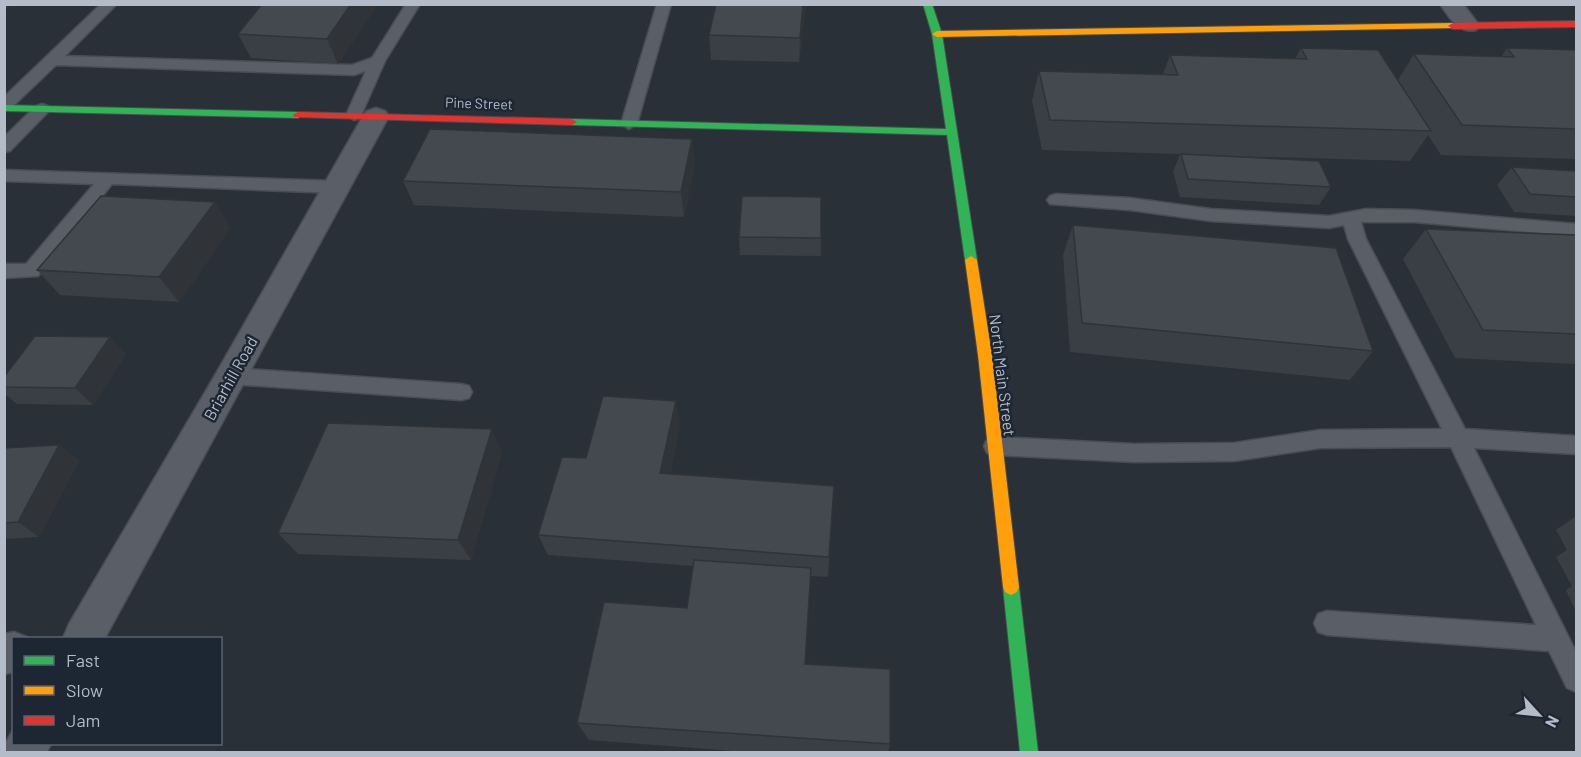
<svg xmlns="http://www.w3.org/2000/svg" width="1581" height="757" viewBox="0 0 1581 757" font-family="Barlow,sans-serif">
	<style>
		.lines { fill: none; stroke-linecap: round; stroke-linejoin: round }
		.lane-casing { stroke: #484c53; stroke-width: 3 }
		.street-casing { stroke: #484c53; stroke-width: 3 }
		.fast-casing { stroke: #484c53; stroke-width: 2 }
		.slow-casing { stroke: #484c53; stroke-width: 2 }
		.jam-casing { stroke: #484c53; stroke-width: 2 }
		.lane { fill: #5a5e66; fill-rule: evenodd }
		.street { fill: #5a5e66; fill-rule: evenodd }
		.fast { fill: #30b455; fill-rule: evenodd }
		.slow { fill: #ff9f0a; fill-rule: evenodd }
		.jam { fill: #e5322d; fill-rule: evenodd }
		.wall { fill: #3a3f45 }
		.shaded-wall { fill: #303338 }
		.building { fill: #444950; stroke: #303338; stroke-width: 1.5 }
		.labels { text-anchor: middle; dominant-baseline: central; stroke-width: 5; stroke-linejoin: round; paint-order: stroke }
		.far-street-label { font-size: 14px; fill: #b4bcc9; stroke: #1d2633 }
		.street-label { font-size: 16px; fill: #b4bcc9; stroke: #1d2633 }
	</style>
	<rect width="100%" height="100%" fill="#2a3038"/>
	<g class="lines">
		<g class="lane-casing">
			<g id="lane">
				<path d="M101,4h16l-52,52 287,9 20,-7 34,-54h14l-35,57 -25,57 -6,2 -8,-5 20,-44 -12,4 -298,-10 -46,44 -6,2v-14z"/>
				<path d="M657,4h14l-34,120 -8,5 -8,-5z"/>
				<path d="M42,104l6,2 2,3 -2,3 -38,39 -6,1v-15l32,-31z"/>
				<path d="M4,170l332,11 6,2 3,4 -3,4 -6,2 -224,-9 -74,92 -34,2v-14h22l68,-80 -90,-3z"/>
				<path d="M1056,194l74,4 81,11 118,7 37,-7 48,1 162,14v12l-162,-14h-53l5,17 99,190 111,7v18l-102,-6 102,204v40l-9,-4 -18,-37 -222,-16 -9,-3 -4,-9 4,-9 9,-3 209,14 -85,-178 -131,1 -86,13 -100,1 -139,-7 -8,-2 -3,-7 3,-7 8,-2 139,7 100,-1 86,-13 122,-1 -94,-190 -4,-14 -15,3 -118,-7 -81,-11 -80,-6 -3,-4 3,-4z"/>
				<path d="M232,368l229,16 8,2 3,6 -3,6 -8,2 -229,-16 -7,-2 -3,-6 3,-6z"/>
			</g>
		</g>
		<g class="street-casing">
			<g id="street">
				<path d="M1440,4h23l16,21 -3,5c-18,4 -26,-12 -36,-26z"/>
				<path d="M376,108l9,3 4,5 -284,522h-42l6,-14 145,-247 149,-261 4,-5z"/>
				<path d="M14,632l15,6h-15v34l-10,2v-40z"/>
				<path d="M14,728v16h37l-4,8h-43v-6z"/>
			</g>
		</g>
		<g class="fast-casing">
			<g id="fast">
				<path d="M923,4h9l10,30 35,226 -2,3 -4,1 -6,-4 -18,-125 -375,-10 -5,-3 5,-3 374,10 -14,-95z"/>
				<path d="M4,105l294,7 5,3 -5,3 -294,-7z"/>
				<path d="M1011,579l6,3 2,5 19,165h-18l-17,-165 2,-5z"/>
			</g>
		</g>
		<g class="slow-casing">
			<g id="slow">
				<path d="M1453,23l5,3 -2,2 -519,9 -5,-3 5,-3z"/>
				<path d="M971,256l6,4 15,95 27,232 -2,5 -6,3 -6,-3 -2,-5 -25,-232 -13,-95z"/>
			</g>
		</g>
		<g class="jam-casing">
			<g id="jam">
				<path d="M1576,21v6l-123,2 -5,-3 5,-3z"/>
				<path d="M298,112l274,7 5,3 -5,3 -278,-8 -1,-2z"/>
			</g>
		</g>
		<use href="#lane" class="lane"/>
		<use href="#street" class="street"/>
		<use href="#fast" class="fast"/>
		<use href="#slow" class="slow"/>
		<use href="#jam" class="jam"/>
	</g>
	<g class="wall">
		<path d="M262,4h116l-40,60 -87,-6 -13,-24z"/>
		<path d="M806,4l-7,58 -88,-2 -2,-25z"/>
		<path d="M1301,48l97,32 16,-26 87,3 6,-9 69,2v109l-135,-4 -13,-20 -18,26 -214,-6 135,32 -12,18 -139,-8 -7,-25 7,-18 -138,-4 -10,-49 7,-30 124,3 7,-19 125,4z"/>
		<path d="M692,139l3,25 -11,53 -270,-12 -11,-24z"/>
		<path d="M1512,167l64,4v45l-62,-4 -17,-27z"/>
		<path d="M1073,225l300,126 -23,29 -280,-28 -7,-97z"/>
		<path d="M231,227l-52,75 -119,-7 -23,-25z"/>
		<path d="M1426,229l150,6v129l-121,-6 -52,-99z"/>
		<path d="M739,237l82,1v18l-81,-1z"/>
		<path d="M126,354l-33,51 -76,-1 -13,-11v-16z"/>
		<path d="M680,424l-10,49 164,13 -6,91 -18,-1 -5,88 85,80 -2,9h-127l-172,-13 -12,-17 110,-115 6,-42 -145,-11 -10,-20 48,-77z"/>
		<path d="M59,445l20,16 -40,76 -35,2v-91z"/>
		<path d="M502,452l-31,108 -173,-6 -20,-21z"/>
		<path d="M1576,516v96l-10,-22 6,-4 -16,-29 11,-7 -11,-20z"/>
	</g>
	<g class="shaded-wall">
		<path d="M4,4h9v1l-9,6z"/>
		<path d="M351,4h27l-40,60 -11,-25z"/>
		<path d="M803,4h3l-7,58 1,-24z"/>
		<path d="M692,139l3,25 -11,53 -3,-25z"/>
		<path d="M215,202l16,25 -52,75 -20,-25z"/>
		<path d="M110,337l16,17 -33,51 -18,-17z"/>
		<path d="M676,401l4,23 -15,70 -5,-21z"/>
		<path d="M492,429l10,23 -31,108 -13,-20z"/>
		<path d="M59,445l20,16 -40,76 -21,-15z"/>
	</g>
	<g class="building">
		<path d="M262,4h89l-24,35 -89,-5z"/>
		<path d="M716,4h87l-3,34 -91,-3z"/>
		<path d="M1301,48l77,2 53,81 -381,-11 -11,-49 139,4 -8,-20 137,4z"/>
		<path d="M1507,48l69,2v79l-114,-4 -48,-71 100,3z"/>
		<path d="M430,129l262,10 -11,53 -278,-11z"/>
		<path d="M1181,154l138,7 12,26 -143,-8z"/>
		<path d="M1512,167l64,4v26l-46,-3z"/>
		<path d="M101,196l114,6 -56,75 -122,-7z"/>
		<path d="M742,196l79,1v41l-82,-1z"/>
		<path d="M1073,225l263,23 37,103 -291,-28z"/>
		<path d="M1426,229l150,6v99l-93,-4z"/>
		<path d="M35,336l75,1 -35,51 -71,-1v-10z"/>
		<path d="M603,396l73,5 -16,72 174,13 -5,71 -291,-22 24,-78 24,1z"/>
		<path d="M328,423l164,6 -34,111 -180,-7z"/>
		<path d="M59,445l-41,77 -14,1v-75z"/>
		<path d="M694,560l117,8 -6,96 85,5v75l-313,-21 27,-121 83,6z"/>
	</g>
	<g class="labels">
		<g class="far-street-label">
			<text transform="translate(479 103) rotate(2)">Pine Street</text>
		</g>
		<g class="street-label">
			<text transform="translate(1003 375) rotate(83)">North Main Street</text>
			<text transform="translate(230 378) rotate(-61)">Briarhill Road</text>
		</g>
	</g>
	<rect width="1581" height="757" fill="none" stroke="#b4bcc9" stroke-width="12"/>
	<rect x="12" y="637" width="210" height="108" fill="#1d2633" stroke="#59626f" stroke-width="1.5"/>
	<rect x="24" y="656" width="30" height="9" fill="#30b455" stroke="#59626f" stroke-width="1.5"/>
	<text x="66" y="667" font-size="18" fill="#b4bcc9">Fast</text>
	<rect x="24" y="686" width="30" height="9" fill="#ff9f0a" stroke="#59626f" stroke-width="1.5"/>
	<text x="66" y="697" font-size="18" fill="#b4bcc9">Slow</text>
	<rect x="24" y="716" width="30" height="9" fill="#e5322d" stroke="#59626f" stroke-width="1.5"/>
	<text x="66" y="727" font-size="18" fill="#b4bcc9">Jam</text>
	<g transform="translate(1539 715) rotate(117)" stroke="#1d2633" stroke-width="4.5" paint-order="stroke">
	<path d="M0-4.5L10 22L0 15L-10 22Z" fill="#b4bcc9"/>
	<text y="-9" font-size="16" font-weight="bold" text-anchor="middle" fill="#b4bcc9">N</text>
	</g>
</svg>
